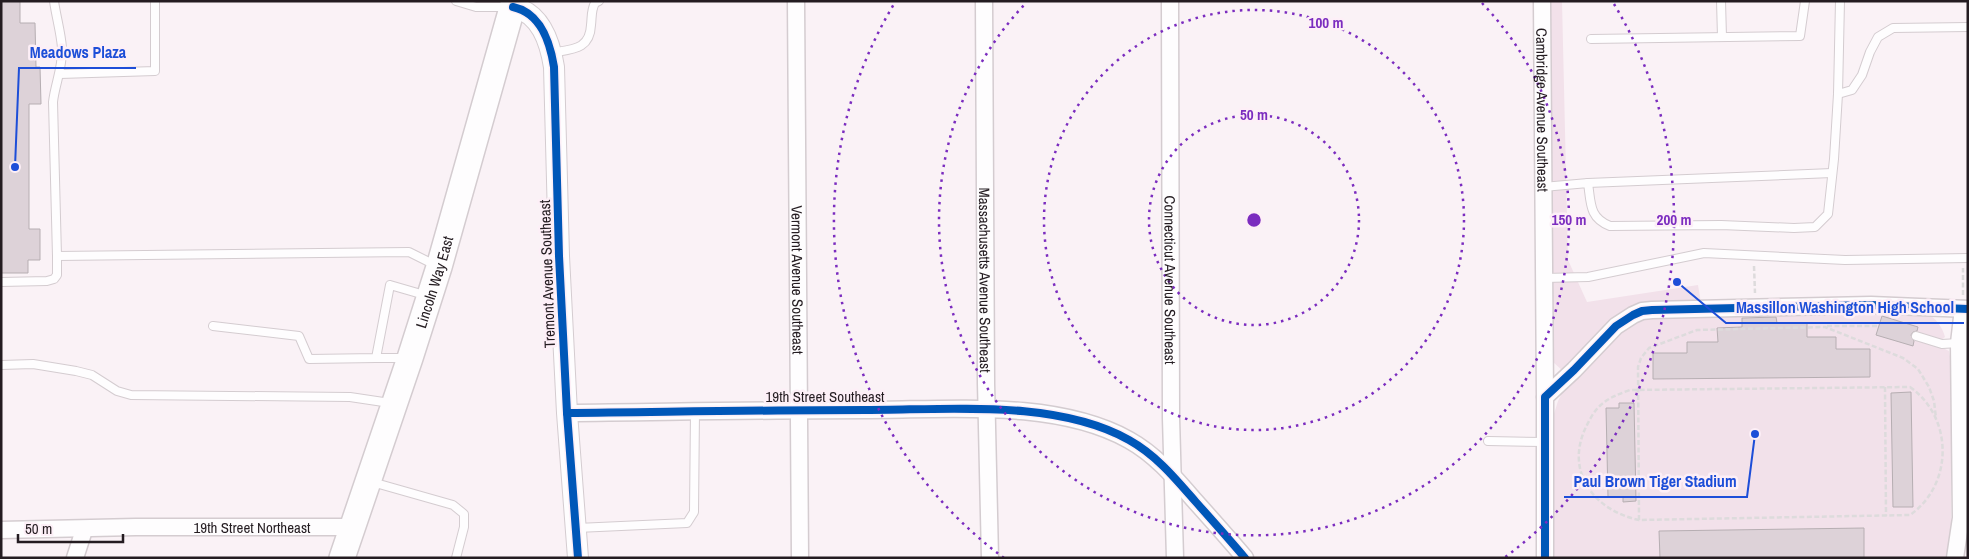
<svg xmlns="http://www.w3.org/2000/svg" width="1969" height="559" viewBox="0 0 1969 559" font-family="'Archivo Narrow',sans-serif">
	<style>
		.green { fill: #f2e1ea }
		.building { fill: #ddd2d8; stroke: #b6aeb2 }
		.lines { fill: none; stroke-linecap: round; stroke-linejoin: round }
		.service-casing { stroke: #d4ccd0; stroke-width: 10 }
		.minor-casing { stroke: #d4ccd0; stroke-width: 19 }
		.tertiary-casing { stroke: #d4ccd0; stroke-width: 22 }
		.primary-casing { stroke: #d4ccd0; stroke-width: 28 }
		.path { stroke: #dddbdc; stroke-width: 2.5; stroke-dasharray: 5 2.5; stroke-linecap: butt }
		.service { stroke: #fefdfe; stroke-width: 8 }
		.minor { stroke: #fefdfe; stroke-width: 16 }
		.tertiary { stroke: #fefdfe; stroke-width: 20 }
		.primary { stroke: #fefdfe; stroke-width: 25 }
		.cycleway-casing { stroke: #fdeff7; stroke-width: 11 }
		.cycleway { stroke: #0057b8; stroke-width: 8 }
		.ring { fill: none; stroke: #7b2cbf; stroke-width: 2.5; stroke-dasharray: 2.5 5 }
		.labels { text-anchor: middle; dominant-baseline: central; stroke-width: 5; stroke-linejoin: round; paint-order: stroke }
		.street-label { font-size: 15px; fill: #241c21; stroke: #fdeff7 }
		.centre { fill: #7b2cbf; stroke: #fdeff7; stroke-width: 2.5 }
		.ring-label { font-size: 15px; text-anchor: middle; font-weight: bold; fill: #7b2cbf; stroke: #fdeff7; stroke-width: 5; stroke-linejoin: round; paint-order: stroke }
		.leader { fill: none; stroke: #1d4ed8; stroke-width: 2 }
		.callout-dot { fill: #1d4ed8; stroke: #fdeff7; stroke-width: 2 }
		.callout-label { font-size: 16px; text-anchor: middle; font-weight: bold; fill: #1d4ed8; stroke: #fdeff7; stroke-width: 5; stroke-linejoin: round; paint-order: stroke }
	</style>
	<rect width="100%" height="100%" fill="#faf2f6"/>
	<g class="green">
		<path d="M1550,1h12l6,259 19,42 111,-17 3,18 -60,2 -78,66 -10,-9 -1,-8z"/>
		<path d="M1776,312l151,1c9,6 15,13 18,24l-4,3v7l8,4 2,11v176l-6,20h-392l-1,-73 1,-68 5,-16 5,-10 73,-74z"/>
	</g>
	<g class="building">
		<path d="M1,1h19v22h15l1,44h4l1,37h-12v125h11v31h-12v13h-27z"/>
		<path d="M1882,316l36,11 -1,4 -4,1 -2,3 3,6 -1,5 -37,-11z"/>
		<path d="M1776,317l1,6h30v14h29v12h34v28l-217,2v-26h34v-11h31l-1,-14 25,-1v-9z"/>
		<path d="M1911,392l2,115h-20l-2,-114z"/>
		<path d="M1619,403h15l2,98 -13,1v-5h-15l-2,-89h13z"/>
		<path d="M1864,528v30h-204l-1,-27z"/>
	</g>
	<g class="lines">
		<g class="service-casing">
			<g id="service">
				<path d="M54,1c2,15 7,32 8,47 1,19 -7,36 -9,54l4,154 352,-4 26,13"/>
				<path d="M456,1l20,6h32"/>
				<path d="M1721,1l1,36"/>
				<path d="M1591,39l209,-3 5,-35"/>
				<path d="M551,53c21,-4 39,-3 40,-28 1,-8 0,-15 4,-22l4,-2"/>
				<path d="M60,74l95,-3v-70"/>
				<path d="M1838,94l14,-4 10,-15 8,-23 8,-15 15,-9 75,-1"/>
				<path d="M1588,183l244,-10"/>
				<path d="M1543,187l45,-4c3,20 1,35 22,43l111,-1 73,3 21,-1 13,-13 6,-55 4,-65 2,-93"/>
				<path d="M1544,278l44,-1 116,-24 141,7 123,-2"/>
				<path d="M1,282l46,-1 7,-2 3,-4v-19"/>
				<path d="M213,326l86,10 10,23 67,-1 14,-73 38,11"/>
				<path d="M1916,336l26,8 17,-1"/>
				<path d="M376,358h30"/>
				<path d="M1,365l32,-1 43,7 16,4 25,16 14,4 219,2 40,6"/>
				<path d="M1488,441l57,1"/>
				<path d="M372,482l81,23 11,9v13l-8,31"/>
				<path d="M577,528l110,-5 7,-11 1,-101"/>
			</g>
		</g>
		<g class="minor-casing">
			<g id="minor">
				<path id="s1" d="M796,1l4,557"/>
				<path id="s2" d="M984,1l2,382 4,175"/>
				<path id="s3" d="M1170,1l1,417 4,140"/>
				<path id="s4" d="M1542,1l3,396"/>
				<path d="M567,413c100,-1 199,-3 299,-3 82,0 190,-11 263,30 27,15 46,38 66,61 17,19 34,38 50,57"/>
				<path id="s5" d="M1,530l135,-3h217"/>
				<path d="M75,558l9,-28"/>
				<path d="M1545,558v-161l29,-27 42,-44 17,-11 9,-4 10,-1 219,-5 97,4"/>
				<path d="M1955,558l6,-40 -2,-175 4,-34"/>
			</g>
		</g>
		<g class="tertiary-casing">
			<path id="tertiary" d="M513,7c28,6 37,35 41,60l5,189 8,157 11,145"/>
		</g>
		<g class="primary-casing">
			<g id="primary">
				<path id="s6" d="M342,558l68,-200 29,-91 75,-266"/>
			</g>
		</g>
		<g class="path">
			<path d="M1754,266l1,27"/>
			<path d="M1963,295v-27"/>
			<path d="M1827,326h51"/>
			<path d="M1885,387l1,129"/>
			<path d="M1910,387c44,31 43,98 0,128l-271,5c-43,-9 -74,-46 -54,-91 4,-8 9,-19 17,-25 8,-7 17,-10 28,-14z"/>
			<path d="M1639,520l-1,-153 3,-9 8,-10 48,-18 128,-3 78,31 15,11 11,18 5,14 2,17"/>
		</g>
		<use href="#service" class="service"/>
		<use href="#minor" class="minor"/>
		<use href="#tertiary" class="tertiary"/>
		<use href="#primary" class="primary"/>
		<g class="cycleway-casing">
			<g id="cycleway">
				<path d="M513,7c28,6 37,35 41,60l5,189 8,157 11,145"/>
				<path d="M567,413c100,-1 199,-3 299,-3 82,0 190,-11 263,30 27,15 46,38 66,61 17,19 34,38 50,57"/>
				<path d="M1545,558v-161l29,-27 42,-44 17,-11 9,-4 10,-1 219,-5 97,4"/>
			</g>
		</g>
		<use href="#cycleway" class="cycleway"/>
	</g>
	<g class="ring">
		<circle cx="1254" cy="220" r="105"/>
		<circle cx="1254" cy="220" r="210"/>
		<path d="M1482 3A315 315 0 1 1 1026 3"/>
		<path d="M1004 558A420 420 0 0 1 894 4M1614 4A420 420 0 0 1 1504 558"/>
	</g>
	<g class="labels">
		<g class="street-label">
			<text stroke="none"><textPath href="#s4" startOffset="109">Cambridge Avenue Southeast</textPath></text>
			<text transform="translate(547 274) rotate(-92)">Tremont Avenue Southeast</text>
			<text stroke="none"><textPath href="#s1" startOffset="279">Vermont Avenue Southeast</textPath></text>
			<text stroke="none"><textPath href="#s2" startOffset="279">Massachusetts Avenue Southeast</textPath></text>
			<text stroke="none"><textPath href="#s3" startOffset="279">Connecticut Avenue Southeast</textPath></text>
			<text stroke="none"><textPath href="#s6" startOffset="291">Lincoln Way East</textPath></text>
			<text x="825" y="396">19th Street Southeast</text>
			<text stroke="none"><textPath href="#s5" startOffset="251">19th Street Northeast</textPath></text>
		</g>
	</g>
	<circle cx="1254" cy="220" r="8" class="centre"/>
	<g class="ring-label">
		<text x="1326" y="28">100 m</text>
		<text x="1254" y="120">50 m</text>
		<text x="1569" y="225">150 m</text>
		<text x="1674" y="225">200 m</text>
	</g>
	<path class="leader" d="M15 167L19 68H136M1677 282L1726 323H1964M1755 434L1747 497H1564"/>
	<g class="callout-dot">
		<circle cx="15" cy="167" r="5"/>
		<circle cx="1677" cy="282" r="5"/>
		<circle cx="1755" cy="434" r="5"/>
	</g>
	<g class="callout-label">
		<text x="78" y="58">Meadows Plaza</text>
		<text x="1845" y="313">Massillon Washington High School</text>
		<text x="1655" y="487">Paul Brown Tiger Stadium</text>
	</g>
	<rect width="1969" height="559" fill="none" stroke="#241c21" stroke-width="5"/>
	<path d="M18 534v8h105v-8" fill="none" stroke="#241c21" stroke-width="2.5"/>
	<text x="25" y="534" font-size="15" fill="#241c21" stroke="#fdeff7" stroke-width="4" paint-order="stroke">50 m</text>
</svg>
